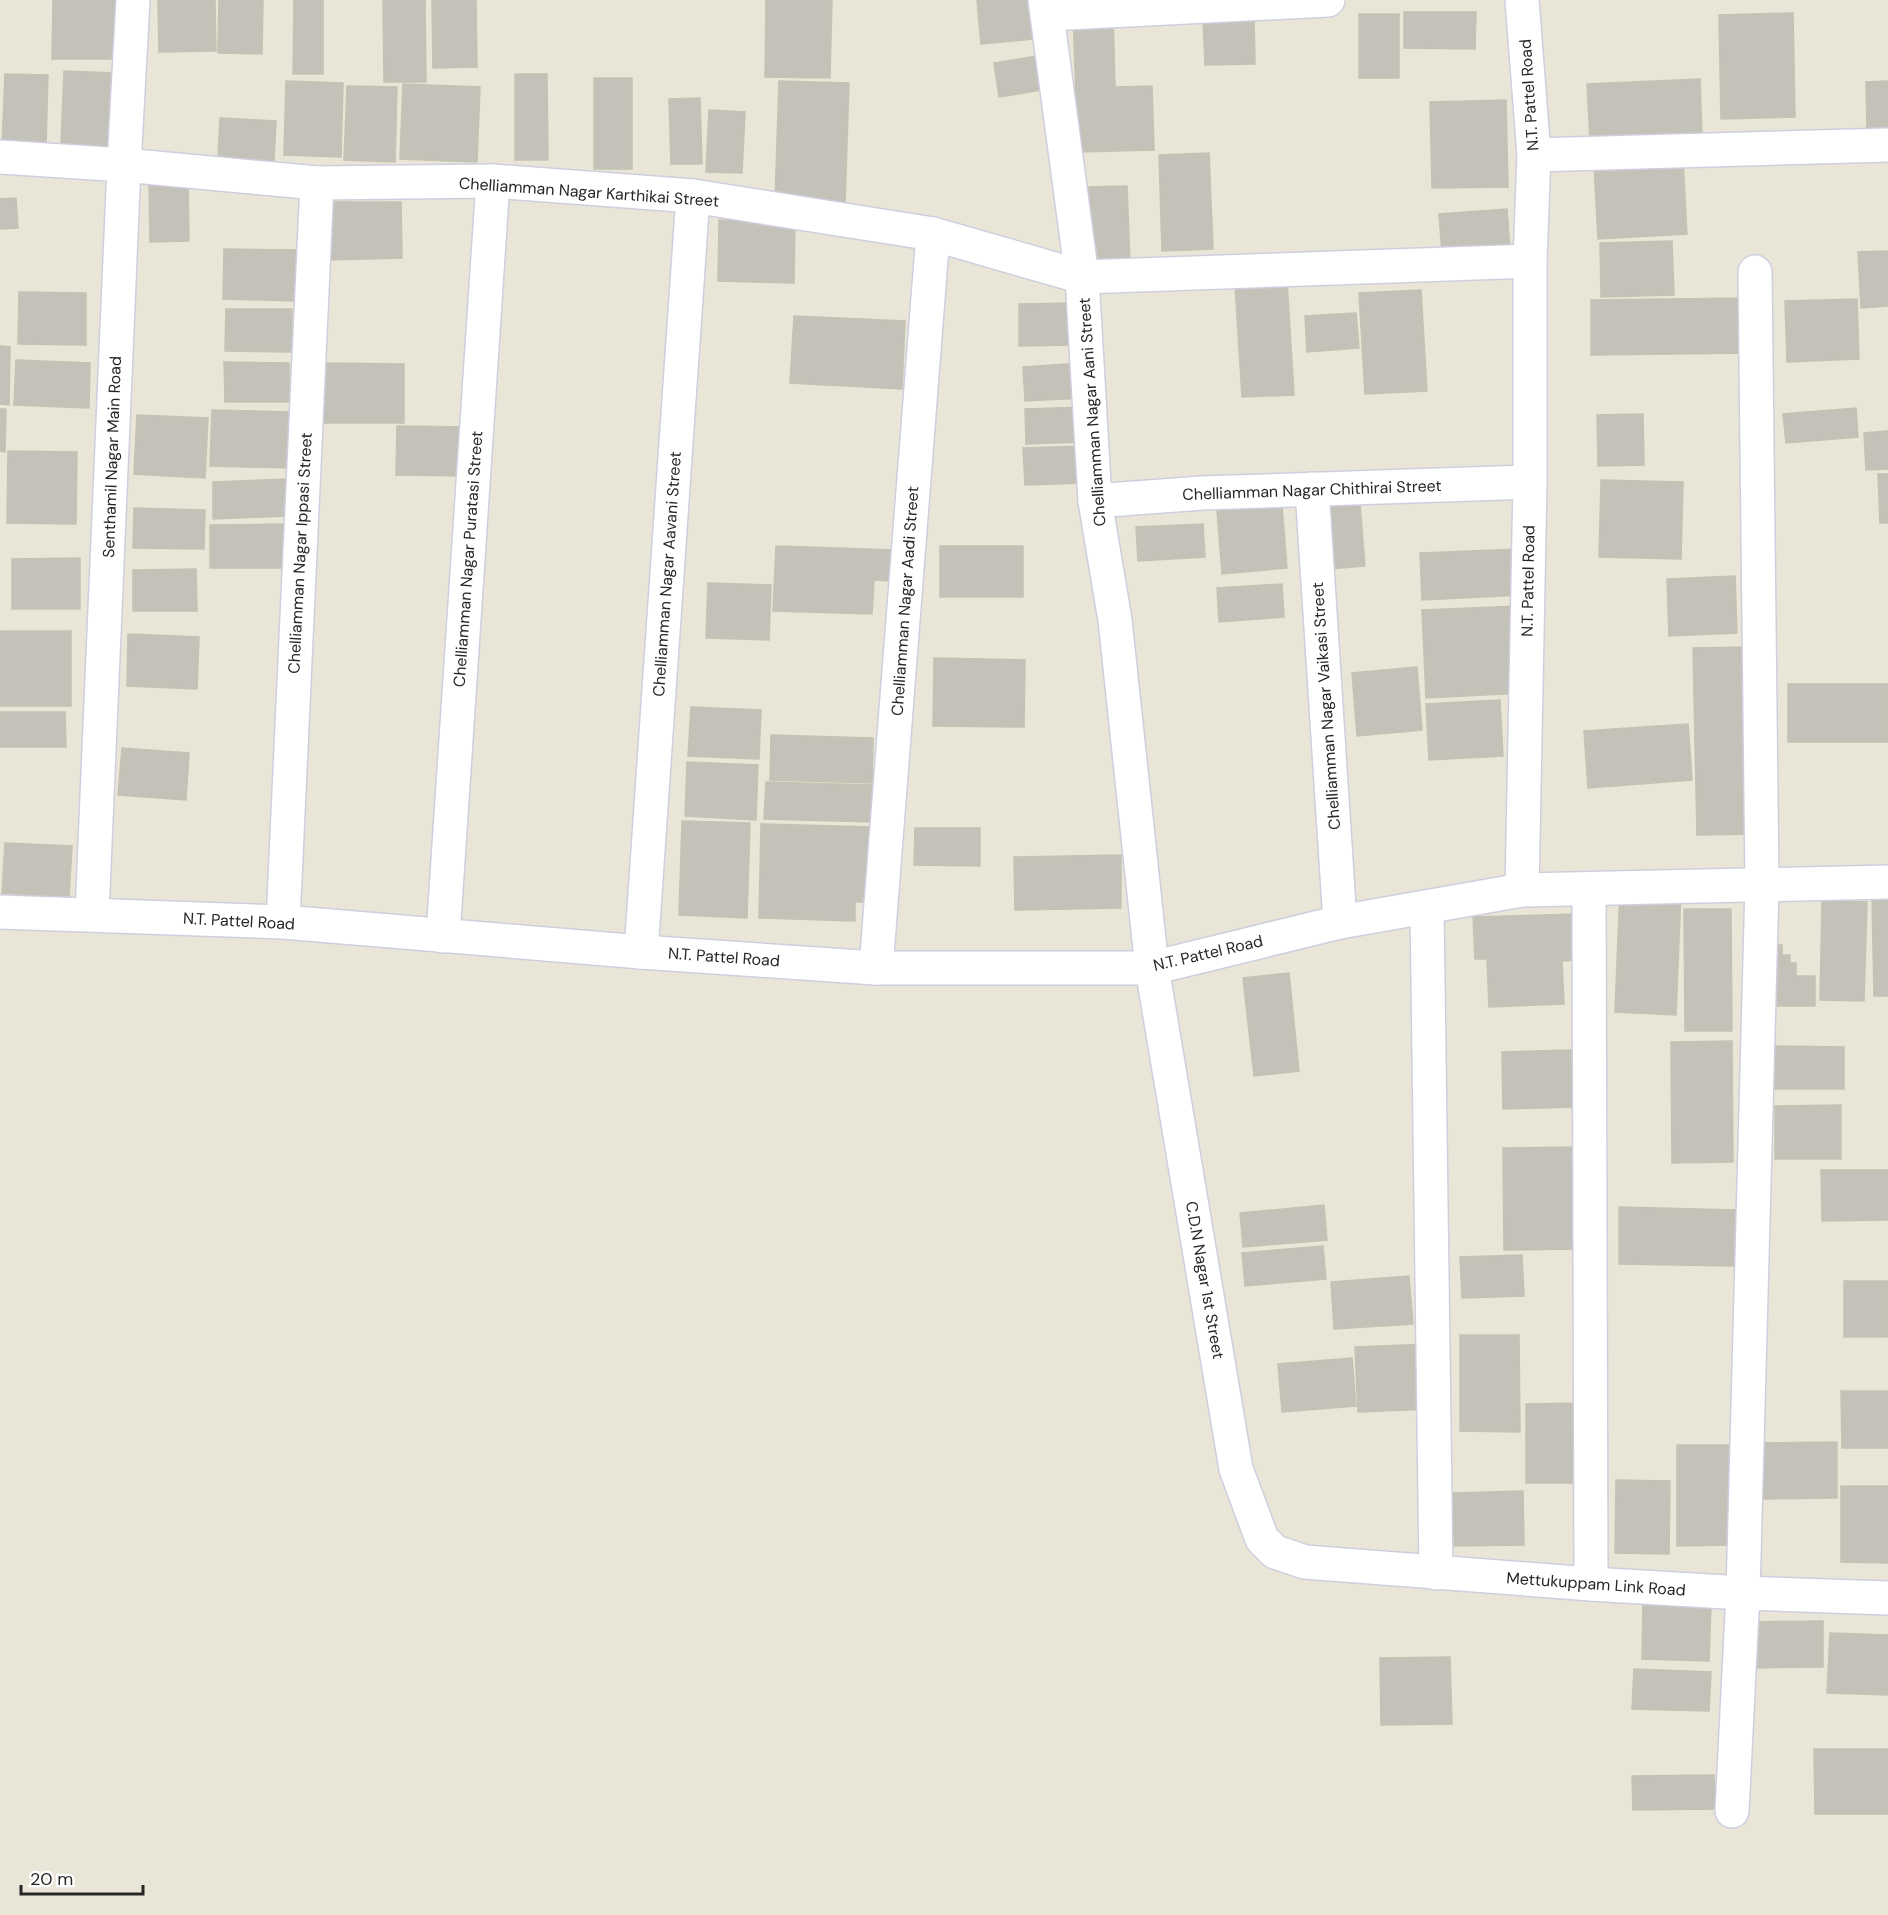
<svg xmlns="http://www.w3.org/2000/svg" width="1888" height="1915" viewBox="0 0 1888 1915" font-family="'DM Sans',sans-serif">
	<style>
		.building { fill: #c4c2b8; stroke: #c4c2b2; stroke-width: 1.5 }
		.lines { fill: none; stroke-linecap: round; stroke-linejoin: round }
		.minor-casing { stroke: #cfcedf; stroke-width: 36 }
		.tertiary-casing { stroke: #cfcedf; stroke-width: 36 }
		.minor { stroke: #fff; stroke-width: 33 }
		.tertiary { stroke: #fff; stroke-width: 33 }
		.labels { text-anchor: middle; dominant-baseline: central; stroke-width: 5; stroke-linejoin: round; paint-order: stroke }
		.street-label { font-size: 16px; fill: #272727; stroke: #fff }
	</style>
	<rect width="100%" height="100%" fill="#e9e6d8"/>
	<g class="building">
		<path d="M53,0h62v59h-63z"/>
		<path d="M158,0h57l1,51 -57,1z"/>
		<path d="M219,0h44l-1,54 -44,-1z"/>
		<path d="M294,0h29v74h-30z"/>
		<path d="M383,0h42l1,82h-42z"/>
		<path d="M432,0h44l1,67 -44,1z"/>
		<path d="M766,0h66l-2,78 -65,-1z"/>
		<path d="M977,0h52l4,39 -52,5z"/>
		<path d="M1404,12h72l-1,37 -71,-1z"/>
		<path d="M1113,13l2,74 37,-1 2,64 -76,2 -5,-138z"/>
		<path d="M1793,13l2,104 -74,2 -2,-104z"/>
		<rect x="1359" y="14" width="40" height="64"/>
		<path d="M1254,17l1,47 -50,1 -2,-47z"/>
		<path d="M1043,55l5,34 -49,8 -5,-34z"/>
		<path d="M64,71l51,2 -3,73 -51,-2z"/>
		<path d="M5,74l43,1 -2,73 -44,-2z"/>
		<path d="M515,74h32l1,86h-33z"/>
		<rect x="594" y="78" width="38" height="91"/>
		<path d="M1700,79l2,58 -112,4 -3,-57z"/>
		<path d="M286,81l57,2 -2,74 -57,-2z"/>
		<path d="M779,81l70,2 -4,121 -70,-3z"/>
		<path d="M1888,81v48l-21,1 -1,-48z"/>
		<path d="M403,84l77,3 -3,75 -77,-3z"/>
		<path d="M347,86l50,1 -2,75 -51,-2z"/>
		<path d="M700,98l2,66h-31l-2,-65z"/>
		<path d="M1506,100l2,87 -76,1 -2,-86z"/>
		<path d="M709,110l36,2 -3,61 -36,-1z"/>
		<path d="M220,118l56,3 -2,40 -56,-3z"/>
		<path d="M1209,153l4,96 -51,2 -3,-96z"/>
		<path d="M1683,160l4,74 -89,5 -4,-74z"/>
		<path d="M149,183h39l1,58 -39,1z"/>
		<path d="M1127,186l3,78 -40,2 -2,-79z"/>
		<path d="M16,198l2,30 -18,1v-30z"/>
		<path d="M327,202h74l1,56 -74,2z"/>
		<path d="M1507,209l3,40 -68,5 -3,-40z"/>
		<path d="M719,220l76,2 -1,61 -76,-2z"/>
		<path d="M1672,241l2,54 -73,2 -1,-54z"/>
		<path d="M224,249l74,1 -1,51 -74,-2z"/>
		<path d="M1888,251v55l-27,2 -3,-56z"/>
		<path d="M1287,281l7,114 -52,2 -7,-113z"/>
		<path d="M1421,290l6,101 -62,3 -6,-101z"/>
		<path d="M19,292l67,1v52l-68,-1z"/>
		<path d="M1748,298l1,55 -158,2v-55z"/>
		<path d="M1857,299l2,60 -72,3 -2,-61z"/>
		<path d="M1076,303v42l-57,1v-42z"/>
		<path d="M226,309h66v43l-67,-1z"/>
		<path d="M1356,313l3,35 -52,4 -2,-36z"/>
		<path d="M794,316l111,5 -3,68 -112,-6z"/>
		<path d="M0,346l10,1 -1,58 -9,-1z"/>
		<path d="M16,360l74,3 -1,45 -75,-3z"/>
		<path d="M224,362l65,1v39h-64z"/>
		<path d="M322,363l82,1v59h-83z"/>
		<path d="M1081,363l2,35 -58,3 -2,-34z"/>
		<path d="M1084,407l2,35 -60,2 -1,-35z"/>
		<path d="M1856,408l2,29 -72,6 -3,-29z"/>
		<path d="M0,409h6l-1,43 -5,-1z"/>
		<path d="M212,410l80,2 -2,56 -80,-2z"/>
		<path d="M1643,414l1,51 -46,1 -1,-51z"/>
		<path d="M137,415l71,3 -3,60 -71,-4z"/>
		<path d="M397,426l72,1v49l-73,-1z"/>
		<path d="M1888,431v38l-22,1 -2,-37z"/>
		<path d="M1084,446l2,37 -61,2 -2,-37z"/>
		<path d="M8,451l69,1 -1,72 -69,-1z"/>
		<path d="M1878,474h10v49h-8z"/>
		<path d="M287,479l1,37 -75,3v-37z"/>
		<path d="M1601,480l82,2 -2,77 -82,-2z"/>
		<path d="M1360,504l5,62 -36,3 -6,-62z"/>
		<path d="M1282,505l5,63 -65,6 -5,-64z"/>
		<path d="M134,508l71,2 -1,39 -71,-1z"/>
		<path d="M287,524v44h-77v-43z"/>
		<path d="M1203,524l2,33 -67,4 -2,-34z"/>
		<path d="M776,546l118,4 -1,31 -19,-1 -2,34 -99,-3z"/>
		<rect x="940" y="546" width="83" height="51"/>
		<path d="M1520,549l2,46 -100,5 -2,-47z"/>
		<path d="M80,558v51h-68v-50z"/>
		<path d="M196,569l1,42h-64v-41z"/>
		<path d="M1735,576l2,57 -68,3 -2,-57z"/>
		<path d="M708,583l63,2 -2,55 -63,-2z"/>
		<path d="M1282,584l2,33 -65,5 -2,-34z"/>
		<path d="M1518,606l5,87 -97,5 -4,-88z"/>
		<rect x="0" y="631" width="71" height="75"/>
		<path d="M128,634l71,3 -2,52 -70,-3z"/>
		<path d="M1753,647l3,187 -59,1 -4,-187z"/>
		<path d="M934,658l91,2 -1,67 -91,-1z"/>
		<path d="M1417,667l5,63 -65,6 -5,-63z"/>
		<rect x="1788" y="684" width="100" height="58"/>
		<path d="M1500,700l3,56 -74,4 -3,-56z"/>
		<path d="M691,707l70,3 -2,49 -71,-3z"/>
		<path d="M0,712h65l1,35h-66z"/>
		<path d="M1688,724l4,56 -104,8 -4,-57z"/>
		<path d="M771,735l102,3 -1,45 -102,-3z"/>
		<path d="M122,748l67,5 -3,47 -68,-5z"/>
		<path d="M687,762l71,3 -2,55 -71,-4z"/>
		<path d="M766,782l107,3 -1,37 -108,-3z"/>
		<path d="M682,821l68,2 -3,95 -68,-3z"/>
		<path d="M761,824l112,3 -1,25h-5l-2,50h-10v19l-96,-3z"/>
		<path d="M915,828h65v38l-66,-1z"/>
		<path d="M5,843l67,3 -3,51 -67,-4z"/>
		<path d="M1121,855v53l-106,2 -1,-53z"/>
		<path d="M1620,889l61,2 -5,124 -61,-3z"/>
		<path d="M1888,895v101h-14l-2,-100z"/>
		<path d="M1822,901l45,1 -3,99 -44,-1z"/>
		<path d="M1684,909h47l1,122h-47z"/>
		<path d="M1577,914l1,46 -16,1 2,43 -75,3 -2,-48h-12l-2,-42z"/>
		<path d="M1767,945h15v10h8v8h6v13h19v30h-47z"/>
		<path d="M1289,973l10,98 -45,5 -11,-98z"/>
		<path d="M1732,1041l1,121 -61,1 -1,-121z"/>
		<path d="M1771,1046l73,1v42h-72z"/>
		<path d="M1571,1050l1,57 -69,2 -1,-57z"/>
		<path d="M1841,1105v54h-66v-53z"/>
		<path d="M1577,1147l2,102 -75,1 -1,-102z"/>
		<path d="M1821,1170h67v50l-66,1z"/>
		<path d="M1324,1205l3,35 -84,7 -3,-34z"/>
		<path d="M1619,1207l117,3 -1,56 -116,-2z"/>
		<path d="M1323,1246l3,33 -81,7 -3,-33z"/>
		<path d="M1522,1255l2,41 -62,2 -2,-41z"/>
		<path d="M1409,1276l4,48 -79,5 -3,-47z"/>
		<rect x="1844" y="1281" width="44" height="56"/>
		<path d="M1460,1335h59l1,97 -60,-1z"/>
		<path d="M1429,1344l3,65 -74,3 -3,-65z"/>
		<path d="M1352,1358l4,48 -74,6 -4,-48z"/>
		<path d="M1841,1391h47v57h-46z"/>
		<path d="M1581,1403v80h-55v-79z"/>
		<path d="M1837,1442v56l-75,1 -1,-56z"/>
		<path d="M1677,1445h58v100l-58,1z"/>
		<path d="M1616,1480l54,1 -1,73 -54,-1z"/>
		<path d="M1841,1486h47v77l-47,-1z"/>
		<path d="M1523,1491l1,54 -70,1 -1,-53z"/>
		<path d="M1643,1604l68,1 -2,56 -67,-2z"/>
		<path d="M1823,1621v46l-73,1 -1,-46z"/>
		<path d="M1830,1633l58,2v60l-61,-2z"/>
		<path d="M1450,1657l2,67 -71,1 -1,-67z"/>
		<path d="M1634,1669l77,3 -2,39 -77,-2z"/>
		<path d="M1814,1749h74v65h-73z"/>
		<path d="M1714,1775l1,34 -82,1 -1,-34z"/>
	</g>
	<g class="lines">
		<g class="minor-casing">
			<g id="minor">
				<path d="M1045,0l37,277 13,224 20,119 37,348"/>
				<path d="M1048,14l280,-14"/>
				<path d="M1534,155l354,-10"/>
				<path d="M0,157l124,8 193,18 176,-2 200,15 240,38 149,43 448,-16"/>
				<path d="M1312,489l28,433"/>
				<path d="M1095,501l107,-8 328,-11"/>
				<path d="M1589,889l2,695"/>
				<path d="M1522,890l366,-8"/>
				<path d="M1427,907l9,666"/>
				<path d="M92,914l32,-749 9,-165"/>
				<path d="M283,922l34,-739"/>
				<path d="M443,936l50,-755"/>
				<path d="M641,952l52,-756"/>
				<path d="M876,968l57,-734"/>
				<path d="M1732,1811l11,-218 19,-708 -7,-613"/>
			</g>
		</g>
		<g class="tertiary-casing">
			<g id="tertiary">
				<path d="M0,912l283,10 358,30 235,16h276l188,-46 182,-32 8,-408v-221l4,-106 -12,-155"/>
				<path d="M1152,968l84,501 26,70 13,13 30,10 286,22 152,9 145,5"/>
			</g>
		</g>
		<use href="#minor" class="minor"/>
		<use href="#tertiary" class="tertiary"/>
	</g>
	<g class="labels">
		<g class="street-label">
			<text transform="translate(1529 95) rotate(-94)">N.T. Pattel Road</text>
			<text transform="translate(589 192) rotate(4)">Chelliamman Nagar Karthikai Street</text>
			<text transform="translate(1092 412) rotate(-94)">Chelliamman Nagar Aani Street</text>
			<text transform="translate(112 457) rotate(-88)">Senthamil Nagar Main Road</text>
			<text transform="translate(1312 490) rotate(-2)">Chelliamman Nagar Chithirai Street</text>
			<text transform="translate(300 553) rotate(-87)">Chelliamman Nagar Ippasi Street</text>
			<text transform="translate(468 559) rotate(-86)">Chelliamman Nagar Puratasi Street</text>
			<text transform="translate(667 574) rotate(-86)">Chelliamman Nagar Aavani Street</text>
			<text transform="translate(1528 581) rotate(-89)">N.T. Pattel Road</text>
			<text transform="translate(905 601) rotate(-86)">Chelliamman Nagar Aadi Street</text>
			<text transform="translate(1326 706) rotate(-94)">Chelliamman Nagar Vaikasi Street</text>
			<text transform="translate(239 921) rotate(3)">N.T. Pattel Road</text>
			<text transform="translate(1208 953) rotate(-13)">N.T. Pattel Road</text>
			<text transform="translate(724 957) rotate(4)">N.T. Pattel Road</text>
			<text transform="translate(1205 1280) rotate(80)">C.D.N Nagar 1st Street</text>
			<text transform="translate(1596 1584) rotate(4)">Mettukuppam Link Road</text>
		</g>
	</g>
	<path d="M21 1885v9h122v-9" fill="none" stroke="#272727" stroke-width="3"/>
	<text x="30" y="1885" font-size="18" fill="#272727" stroke="#ffffff" stroke-width="4.5" paint-order="stroke">20 m</text>
</svg>
